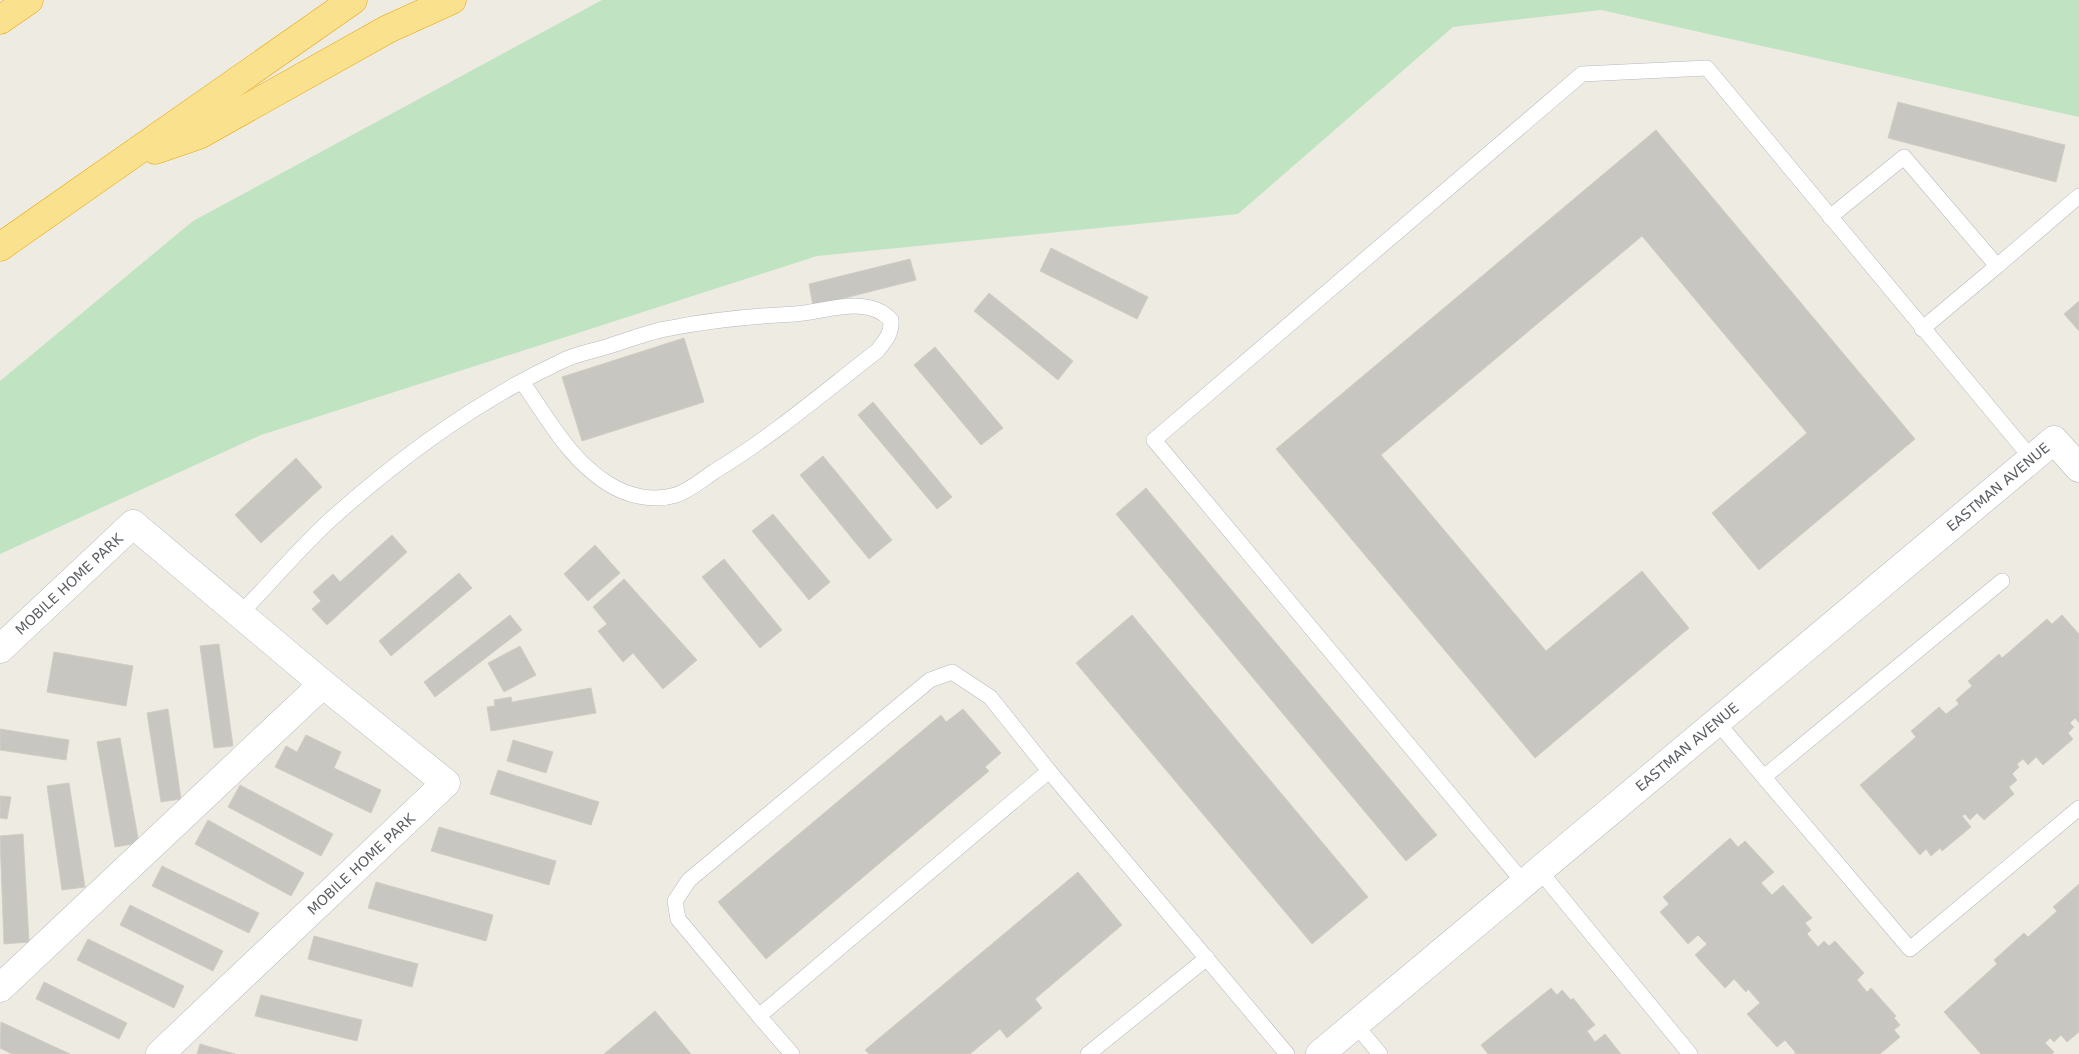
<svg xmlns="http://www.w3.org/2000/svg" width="2079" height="1054" viewBox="0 0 2079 1054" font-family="'DejaVu Sans',sans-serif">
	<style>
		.green { fill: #c0e4c1 }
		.building { fill: #c8c6c0; stroke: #d2cdc2 }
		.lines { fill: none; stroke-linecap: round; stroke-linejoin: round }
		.service-casing { stroke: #b6b9bd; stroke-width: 16 }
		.minor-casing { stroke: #b6b9bd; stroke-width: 29 }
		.motorway-casing { stroke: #e9a808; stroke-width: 29 }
		.service { stroke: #fff; stroke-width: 15 }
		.minor { stroke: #fff; stroke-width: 28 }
		.motorway { stroke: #f9e18e; stroke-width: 28 }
		.labels { text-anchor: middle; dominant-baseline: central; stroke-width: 5; stroke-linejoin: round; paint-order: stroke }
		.street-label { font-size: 14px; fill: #5b5f63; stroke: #fff }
	</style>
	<rect width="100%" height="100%" fill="#eeebe3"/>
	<path class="green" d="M602,0h1477v117l-478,-107 -148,17 -215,187 -421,42 -556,179 -261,119v-173l193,-160z"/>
	<g class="building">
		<path d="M1898,102l167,43 -9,37 -168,-44z"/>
		<path d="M1656,130l259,309 -156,131 -47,-57 95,-80 -165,-197 -261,219 165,196 96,-80 47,57 -154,130 -259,-309z"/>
		<path d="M1051,248l97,49 -11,22 -97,-48z"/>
		<path d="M910,259l6,21 -103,26 -4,-22z"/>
		<path d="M989,293l84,68 -15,19 -84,-69z"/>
		<path d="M2079,301v30l-15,-17z"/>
		<path d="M684,338l20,64 -122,39 -20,-64z"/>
		<path d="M935,347l68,81 -22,17 -67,-80z"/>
		<path d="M873,402l79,95 -15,12 -79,-94z"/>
		<path d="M823,456l69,84 -23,19 -69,-84z"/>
		<path d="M296,458l26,29 -61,56 -26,-28z"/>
		<path d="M1146,488l291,347 -31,26 -290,-347z"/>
		<path d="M773,514l57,68 -21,18 -57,-69z"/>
		<path d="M392,535l15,17 -80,73 -15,-16 9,-8 -8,-9 20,-18 7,8z"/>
		<path d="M595,545l25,28 -32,28 -24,-27z"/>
		<path d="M724,559l58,71 -22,18 -58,-71z"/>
		<path d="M459,573l13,15 -81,68 -12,-15z"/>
		<path d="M624,579l73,81 -34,29 -30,-36 -10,9 -25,-31 9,-7 -14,-17z"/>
		<path d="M510,615l12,15 -87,67 -11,-15z"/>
		<path d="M1132,615l236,282 -56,47 -236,-281z"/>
		<path d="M2062,615l17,19v89l-4,-5 -5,5 4,4 -6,6 5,6 -30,26 -7,-8 -8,8 -5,-6 -6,5 2,3 -7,7 5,6 -8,7 5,7 -30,26 -7,-7 -7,7 -5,-6 -3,2 9,11 -29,24 -2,-3 -9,8 -5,-7 -6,6 -60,-70 56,-48 -5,-6 28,-24 7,7 13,-10 -3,-4 16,-14 -4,-5 31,-27 3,4 45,-39 5,5z"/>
		<path d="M219,644l14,102 -19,2 -14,-102z"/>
		<path d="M520,646l16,29 -32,17 -16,-29z"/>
		<path d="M54,652l79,14 -7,40 -79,-14z"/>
		<path d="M591,688l5,25 -105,18 -4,-24 8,-1 -1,-6 17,-3 1,5z"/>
		<path d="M168,709l13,90 -20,3 -14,-89z"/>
		<path d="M963,709l38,44 -16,14 4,4 -223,188 -48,-57 223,-187 5,7z"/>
		<path d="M0,729l69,11 -3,20 -66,-10z"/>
		<path d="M306,735l35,17 -7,16 47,22 -10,23 -96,-46 11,-21 11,6z"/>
		<path d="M120,738l19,105 -24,4 -18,-105z"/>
		<path d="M513,740l40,12 -7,21 -39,-12z"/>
		<path d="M498,770l101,32 -8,23 -101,-31z"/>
		<path d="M69,783l16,104 -23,3 -15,-104z"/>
		<path d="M240,785l93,49 -12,22 -93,-49z"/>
		<path d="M0,796l11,1 -4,22 -7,-1z"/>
		<path d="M208,820l96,53 -13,23 -96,-52z"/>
		<path d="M439,827l117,34 -7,24 -118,-34z"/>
		<path d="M23,834l6,108 -25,2 -4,-108z"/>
		<path d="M1730,838l8,9 7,-6 29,31 -13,11 11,12 11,-10 29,33 -7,5 6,7 -4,4 11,13 6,-6 5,5 6,-5 29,32 -7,7 10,12 4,-4 25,28 -2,2 6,7 -6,5 6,7 -20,17h-86l2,-1 -11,-13 -8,7 -30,-33 13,-11 -12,-14 -2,3 -12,-13 -9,9 -30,-33 12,-11 -9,-9 -10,9 -28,-32 9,-8 -6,-7z"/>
		<path d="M162,866l97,47 -10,20 -97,-47z"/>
		<path d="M1078,872l44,53 -87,74 7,9 -35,30 -7,-9 -30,25h-101l-4,-4z"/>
		<path d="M376,882l117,33 -7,26 -118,-33z"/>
		<path d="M2079,884v148l-12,10 -6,-7 -7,7 -4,-4 -5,5 9,9 -2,2h-71l-37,-42 53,-48 -3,-4 30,-27 4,4 29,-26 -4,-4z"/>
		<path d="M130,905l93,46 -10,20 -93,-46z"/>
		<path d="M314,936l104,28 -6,23 -104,-28z"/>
		<path d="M88,939l96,47 -10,22 -97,-48z"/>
		<path d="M44,982l83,41 -8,16 -83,-40z"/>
		<path d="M1551,988l6,7 5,-5 9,10 2,-2 22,27 -8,6 8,11 10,-8 16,20h-133l-7,-9z"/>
		<path d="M261,995l101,25 -5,21 -102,-25z"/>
		<path d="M655,1011l36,43h-87z"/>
		<path d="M1,1022l69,32h-58l-12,-6z"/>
		<path d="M200,1044l35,10h-38z"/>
	</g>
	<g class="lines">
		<g class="service-casing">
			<g id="service">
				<path d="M1830,217l74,-60 93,109 -75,63"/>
				<path d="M1997,266l82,-70"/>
				<path d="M240,614c30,-31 58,-64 89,-93 70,-63 147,-120 233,-160 14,-7 32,-10 47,-15 20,-6 41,-15 62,-18 40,-8 82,-12 124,-14 30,-2 73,-20 96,6 1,14 -6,21 -14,31 -53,41 -104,85 -162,120 -12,8 -26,20 -39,24 -23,7 -49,1 -69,-12 -39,-25 -59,-65 -85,-101"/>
				<path d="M1717,722l193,227 169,-141"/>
				<path d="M1764,777l238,-196"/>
				<path d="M1539,870l151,184"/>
				<path d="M1524,883l-370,-443 428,-366 125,-6 325,391"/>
				<path d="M759,1016l-81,-97 -3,-18 14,-21 241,-200 22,-8 38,25 59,74"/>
				<path d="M1355,1024l25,30"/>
				<path d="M792,1054l-33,-38 290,-245 238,283"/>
				<path d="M1088,1054l119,-96"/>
			</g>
		</g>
		<g class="minor-casing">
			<g id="minor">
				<path d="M0,649l133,-125 190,160 123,99 -286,271"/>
				<path d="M0,988l323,-304"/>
				<path d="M1320,1054l734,-614 25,28"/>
			</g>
		</g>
		<g class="motorway-casing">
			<g id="motorway">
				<path d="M0,20l29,-20"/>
				<path d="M155,150l44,-15 189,-106 64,-29"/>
				<path d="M0,247l353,-247"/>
			</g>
		</g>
		<use href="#service" class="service"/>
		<use href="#minor" class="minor"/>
		<use href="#motorway" class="motorway"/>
	</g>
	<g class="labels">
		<g class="street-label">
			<text transform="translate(1998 487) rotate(-40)">EASTMAN AVENUE</text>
			<text transform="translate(69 584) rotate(-43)">MOBILE HOME PARK</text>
			<text transform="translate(1687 747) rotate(-40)">EASTMAN AVENUE</text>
			<text transform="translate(361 864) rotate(-43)">MOBILE HOME PARK</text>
		</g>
	</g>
</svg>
